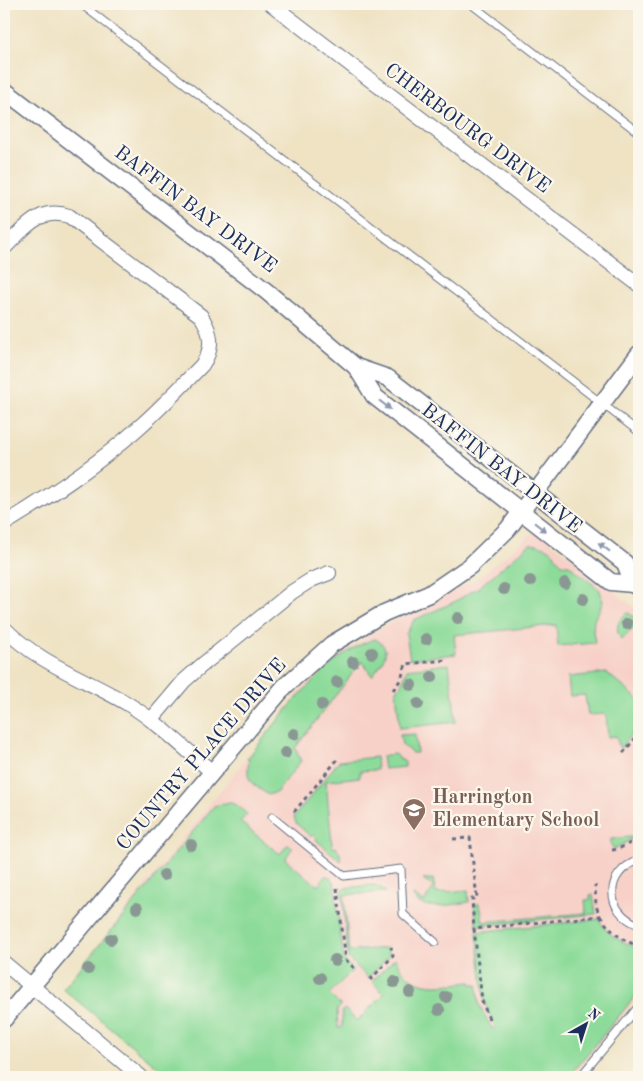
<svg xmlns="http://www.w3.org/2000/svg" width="643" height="1081" viewBox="0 0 643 1081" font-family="'Old Standard TT',serif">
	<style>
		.built { fill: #f7d1c8 }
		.green { fill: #8ddb9a; stroke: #54857c }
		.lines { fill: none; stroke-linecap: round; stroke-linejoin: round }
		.service-casing { stroke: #656e82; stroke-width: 9 }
		.minor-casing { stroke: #656e82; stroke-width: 16 }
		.tertiary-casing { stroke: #656e82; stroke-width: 19 }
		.path { stroke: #656e82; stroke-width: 3; stroke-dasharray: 4 4; stroke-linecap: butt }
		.service { stroke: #fff; stroke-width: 7 }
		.minor { stroke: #fff; stroke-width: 14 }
		.tertiary { stroke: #fff; stroke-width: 16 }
		.tree { fill: #8a9894 }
		.oneway { fill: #8d97ae }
		.labels { text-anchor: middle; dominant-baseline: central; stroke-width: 4.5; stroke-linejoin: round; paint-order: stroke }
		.street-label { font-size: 20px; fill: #1b2f5e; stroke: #fbf7ec }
		.education-label { font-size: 20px; font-weight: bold; fill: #785e54; stroke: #fbf7ec; text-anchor: start }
	</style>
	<rect width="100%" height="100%" fill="#fbf7ec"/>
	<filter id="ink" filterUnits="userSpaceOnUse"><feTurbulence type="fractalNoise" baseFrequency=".02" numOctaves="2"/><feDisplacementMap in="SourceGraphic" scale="10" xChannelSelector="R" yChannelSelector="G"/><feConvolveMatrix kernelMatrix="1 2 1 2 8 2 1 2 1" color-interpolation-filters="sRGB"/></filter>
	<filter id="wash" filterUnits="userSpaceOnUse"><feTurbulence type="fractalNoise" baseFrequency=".0096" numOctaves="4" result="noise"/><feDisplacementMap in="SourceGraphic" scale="20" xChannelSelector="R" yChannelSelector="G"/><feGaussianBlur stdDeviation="1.12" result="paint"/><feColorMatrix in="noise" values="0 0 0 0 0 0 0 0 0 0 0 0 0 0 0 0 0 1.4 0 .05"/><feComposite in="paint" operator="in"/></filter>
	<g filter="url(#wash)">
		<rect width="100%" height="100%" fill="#efe3c4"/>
		<path class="built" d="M536,530l103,81v384l-68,82h-401l-107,-88 252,-317 60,-41 102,-52z"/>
		<g class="green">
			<path d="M530,544c8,1 18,2 24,9 4,6 5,12 15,12l31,25 3,12 -9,18 -1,11 2,12 -37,3 -2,-21 -102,10 2,19 -46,5 -4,-25 8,-14 40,-18 25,-15z"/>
			<path d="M628,613l11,7v15l-7,-6 -10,11c-8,-9 -5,-21 6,-27z"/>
			<path d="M375,639c20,10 6,25 -3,37l-10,-15 -67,87 6,13 -24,31 -9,3c-17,-13 -23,-12 -19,-35l-2,-1c32,-39 79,-106 128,-120z"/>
			<path d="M449,664l7,58 -56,6 -4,-36 8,-13 3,-10z"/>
			<path d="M607,673l32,27v26h-1l-18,23 -4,-13 -8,1 -2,-23 -18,1 -3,-20 -15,1 -2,-19z"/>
			<path d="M415,734l2,19h-5l-10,-8 -2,-10z"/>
			<path d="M394,754l11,8v5l-21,2 -2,-13z"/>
			<path d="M376,757l1,13 -17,1v6l-34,4 6,63 1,4 3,-1 4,7 1,7 -25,-21 1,-2 -4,-3 -2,2 -15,-14 -2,-6 45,-56z"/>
			<path d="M229,802l9,4 9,8 -7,8 40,32 7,-9 6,2 -8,12 33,27 7,-10h3l6,5 10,79 9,10 -24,24 12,12 -4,4 1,18h3l1,-4v-13l3,-2 12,12 27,-27 -12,-13 23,-23c16,35 44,27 76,24v2h6l2,20 13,25 3,-2 -10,-23 -8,-72 122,-13c8,17 23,23 40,29v44l-71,85h-398l-107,-88 151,-183z"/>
			<path d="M639,836v2l-9,2 -16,9 -3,-4v-6z"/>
			<path d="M433,879l3,14 32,-3 1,12c-15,2 -50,12 -56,-7l11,7 10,-15 -11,-7z"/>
			<path d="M373,885l7,2 6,5 -42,3 5,56 39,-3 1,8 -21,22 -20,-20 -6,-66 2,-4z"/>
			<path d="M593,895l3,19 -119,12 -3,-22h6l3,18 103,-9 -1,-13h5v-4z"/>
		</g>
	</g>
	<g filter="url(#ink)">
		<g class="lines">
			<g class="service-casing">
				<g id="service">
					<path d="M81,4l558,428"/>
					<path d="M471,4l168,129"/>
					<path d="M272,817l72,59 57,-7 2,45 32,28"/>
					<path d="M639,860c-35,12 -35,52 0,65"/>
					<path d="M580,1077l59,-71"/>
				</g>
			</g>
			<g class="minor-casing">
				<g id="minor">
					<path d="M271,4l368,281"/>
					<path d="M4,248c20,-19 35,-42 65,-32l132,100c11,17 13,32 1,49 -21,22 -42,44 -65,64 -41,37 -87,67 -133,95"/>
					<path d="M4,628c35,36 82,51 124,76 31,19 57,45 84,68"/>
					<path d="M151,720l33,-39 17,-15 91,-74 19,-12 18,-7"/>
					<path d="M4,963l137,114"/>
				</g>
			</g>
			<g class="tertiary-casing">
				<g id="tertiary">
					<path d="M4,90l262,201 90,76 18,29 237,186 22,2"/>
					<path d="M356,367l32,11 237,185 8,21 6,4"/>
					<path d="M4,1019l281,-333 47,-42 52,-31 45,-19 41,-28 38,-37 131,-175"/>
				</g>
			</g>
			<g class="path">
				<path d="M393,690l8,-11 5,-15 40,-4"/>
				<path d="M623,753l16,-19"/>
				<path d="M294,812l43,-52"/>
				<path d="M453,839l17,-1 7,60 -5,1 2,30"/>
				<path d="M612,850c10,-1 17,-8 27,-10"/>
				<path d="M337,888l9,72 8,8"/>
				<path d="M600,916c11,16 21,24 39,30"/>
				<path d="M370,980l23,-24 -2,-9"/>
				<path d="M489,1019l-7,-18 -8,-72 126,-13 -4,-10 -1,-21"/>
			</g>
			<use href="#service" class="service"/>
			<use href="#minor" class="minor"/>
			<use href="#tertiary" class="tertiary"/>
		</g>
		<g class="tree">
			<circle cx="530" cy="581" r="6"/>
			<circle cx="565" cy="583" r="6"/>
			<circle cx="504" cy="589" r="6"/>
			<circle cx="583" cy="599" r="6"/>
			<circle cx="458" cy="618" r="6"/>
			<circle cx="627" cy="624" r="6"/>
			<circle cx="426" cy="639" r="6"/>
			<circle cx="372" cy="653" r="6"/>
			<circle cx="353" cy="662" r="6"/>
			<circle cx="432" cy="677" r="6"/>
			<circle cx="337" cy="682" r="6"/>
			<circle cx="411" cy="685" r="6"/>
			<circle cx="418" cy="704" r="6"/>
			<circle cx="322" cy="705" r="6"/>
			<circle cx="294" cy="734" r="6"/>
			<circle cx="285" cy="753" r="6"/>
			<circle cx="191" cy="845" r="6"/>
			<circle cx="164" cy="875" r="6"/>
			<circle cx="137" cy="908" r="6"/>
			<circle cx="111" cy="939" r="6"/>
			<circle cx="335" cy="960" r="6"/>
			<circle cx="88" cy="969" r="6"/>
			<circle cx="320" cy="978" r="6"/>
			<circle cx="394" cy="982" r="6"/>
			<circle cx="410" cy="992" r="6"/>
			<circle cx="446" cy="997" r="6"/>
			<circle cx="439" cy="1010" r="6"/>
		</g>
		<defs><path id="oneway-solid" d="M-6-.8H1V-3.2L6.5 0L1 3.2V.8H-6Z" transform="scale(1.25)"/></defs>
		<g class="oneway">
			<use href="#oneway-solid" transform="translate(385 405) rotate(38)"/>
			<use href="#oneway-solid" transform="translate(540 527) rotate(38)"/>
			<use href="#oneway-solid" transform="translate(604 547) rotate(-142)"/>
		</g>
	</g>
	<defs>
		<g id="school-pin" transform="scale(1.25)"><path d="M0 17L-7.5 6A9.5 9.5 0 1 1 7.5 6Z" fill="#8d6e63" stroke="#fbf7ec"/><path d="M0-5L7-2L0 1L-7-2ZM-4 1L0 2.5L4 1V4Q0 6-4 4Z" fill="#fff"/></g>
	</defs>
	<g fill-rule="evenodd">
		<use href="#school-pin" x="414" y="810"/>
	</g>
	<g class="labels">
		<g class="street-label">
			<text transform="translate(467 129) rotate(37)">CHERBOURG DRIVE</text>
			<text transform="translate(195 210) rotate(37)">BAFFIN BAY DRIVE</text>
			<text transform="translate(501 469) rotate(38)">BAFFIN BAY DRIVE</text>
			<text transform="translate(202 755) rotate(-49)">COUNTRY PLACE DRIVE</text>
		</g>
		<g class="education-label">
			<text x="432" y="798">Harrington<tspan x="432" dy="23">Elementary School</tspan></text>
		</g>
	</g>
	<rect width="643" height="1081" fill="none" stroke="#fbf7ec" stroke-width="20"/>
	<g transform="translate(586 1024) rotate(39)" stroke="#fbf7ec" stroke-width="4" paint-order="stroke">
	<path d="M0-4L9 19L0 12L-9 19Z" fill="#1b2f5e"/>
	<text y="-8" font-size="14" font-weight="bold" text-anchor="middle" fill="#1b2f5e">N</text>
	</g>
</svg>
